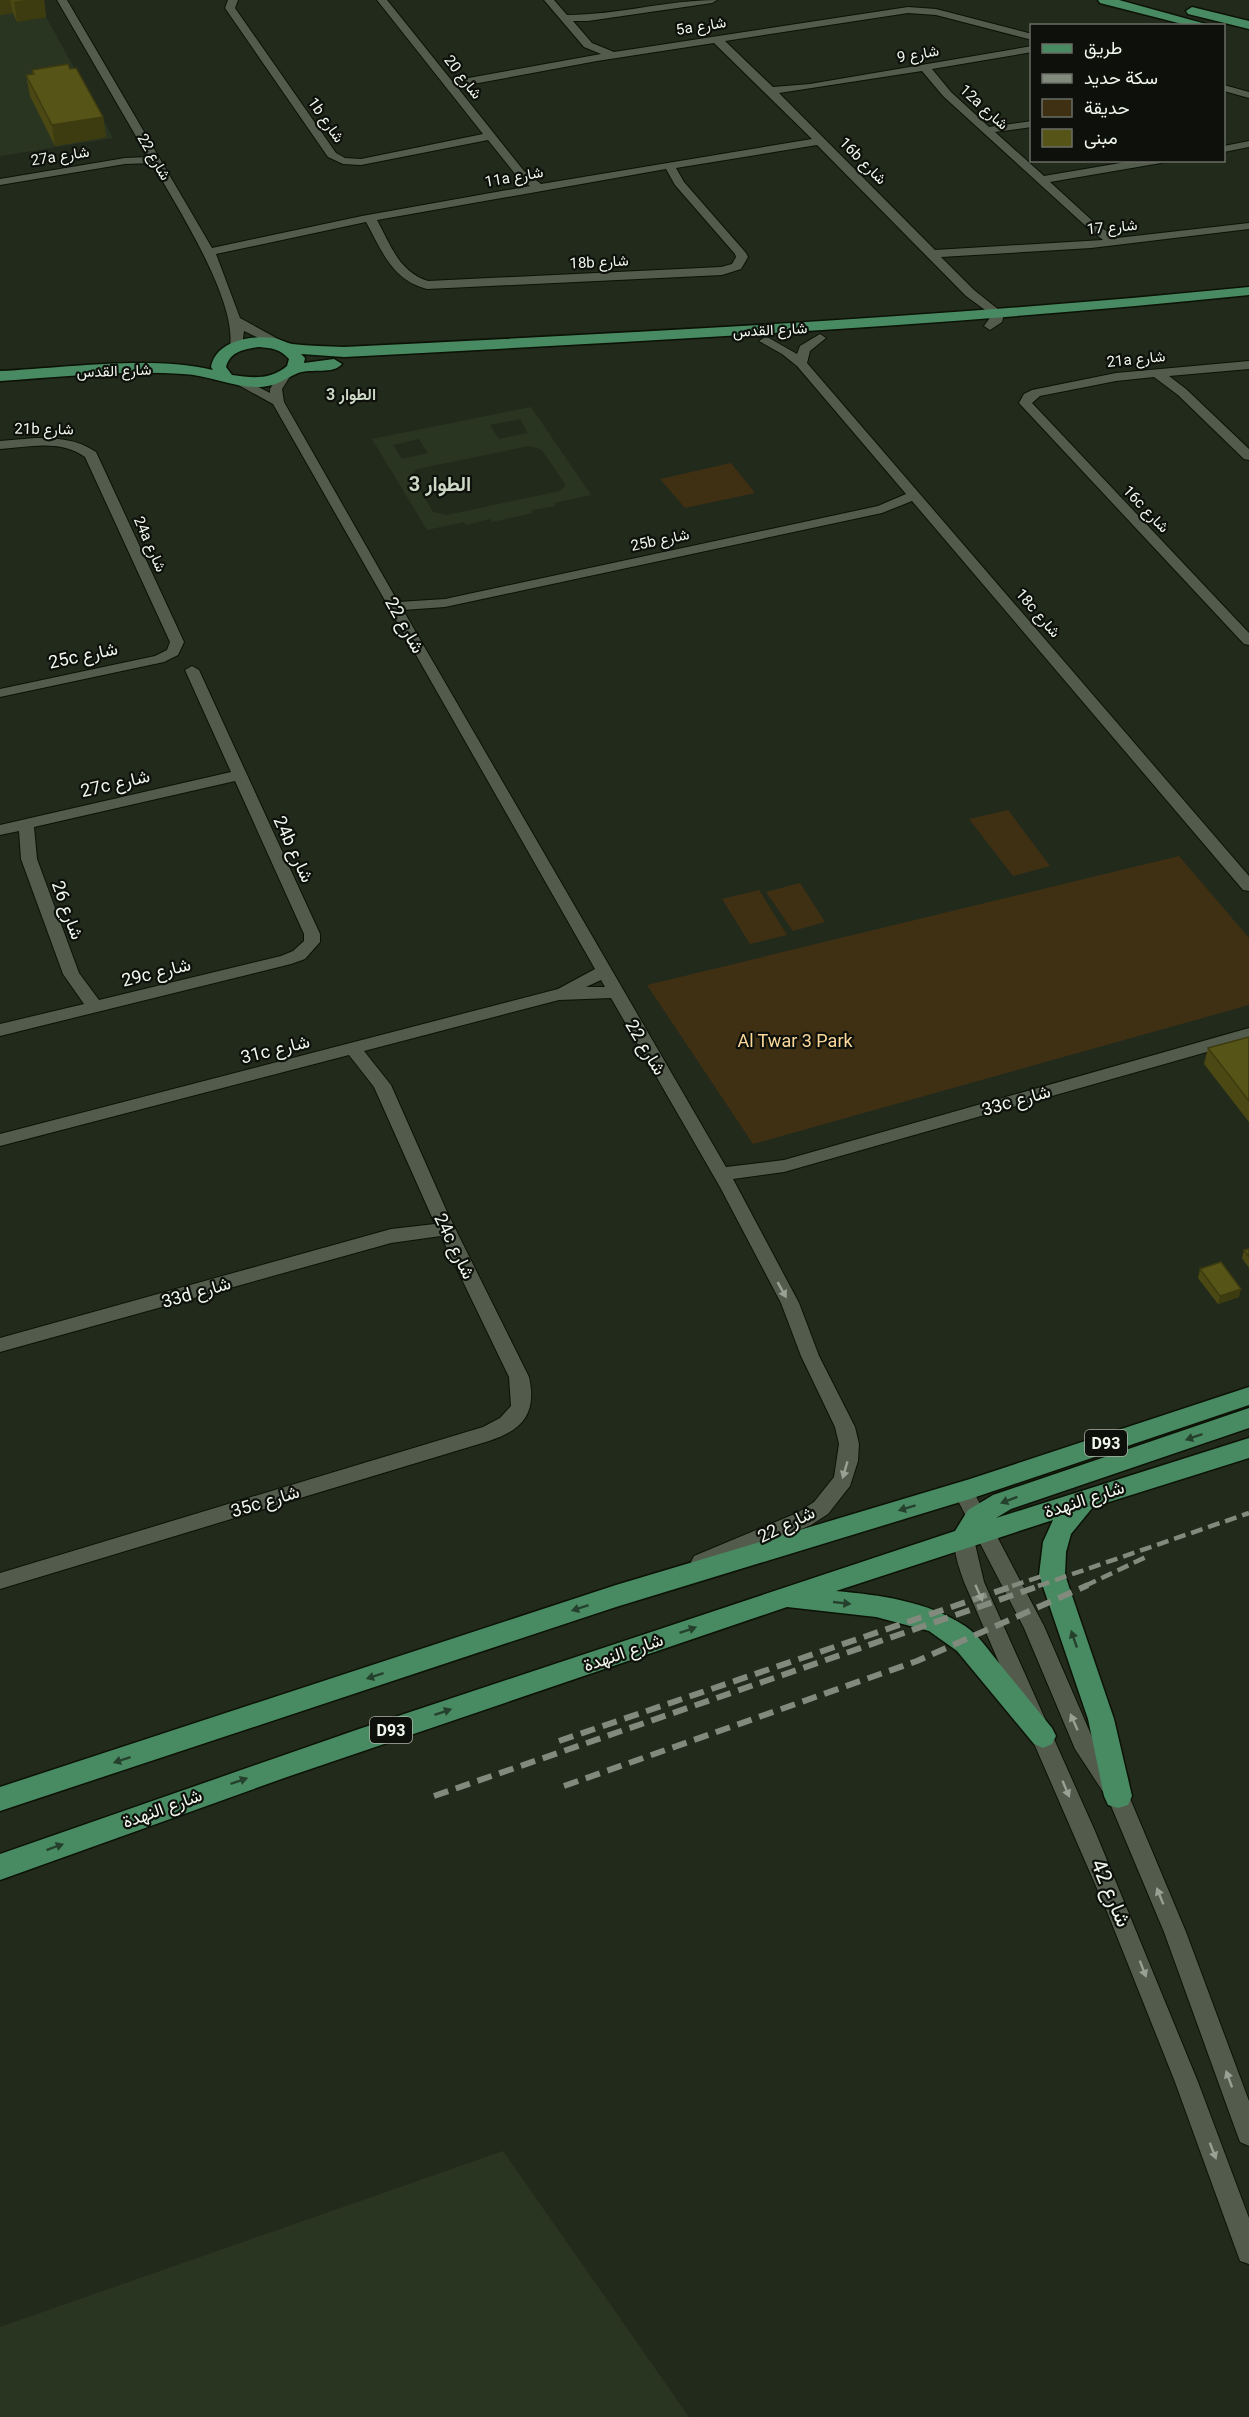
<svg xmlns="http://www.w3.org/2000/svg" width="1249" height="2417" viewBox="0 0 1249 2417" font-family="Roboto,Vazirmatn,sans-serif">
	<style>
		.built { fill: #2a3521; fill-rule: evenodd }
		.green { fill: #3f3014 }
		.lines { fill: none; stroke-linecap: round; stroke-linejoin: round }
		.minor-casing { stroke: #0c1206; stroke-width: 2 }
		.major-casing { stroke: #0c1206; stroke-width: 3 }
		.minor { fill: #535b4c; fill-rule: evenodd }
		.major { fill: #488a61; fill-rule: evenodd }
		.rail-far1 { stroke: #82897d; stroke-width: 4.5; stroke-dasharray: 12 6; stroke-linecap: butt }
		.rail { stroke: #82897d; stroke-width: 6; stroke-dasharray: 15 8; stroke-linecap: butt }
		.wall { fill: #4b4814 }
		.shaded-wall { fill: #3d3b10 }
		.building { fill: #575417; stroke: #3d3b10; stroke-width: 1.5 }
		.oneway { fill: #9aa194 }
		.oneway2 { fill: #25412d }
		.labels { text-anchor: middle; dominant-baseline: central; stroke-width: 4.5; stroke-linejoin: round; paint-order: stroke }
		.far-street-label { font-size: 15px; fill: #f1f7ed; stroke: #0e110b }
		.far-neighbourhood-label { font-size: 16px; font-weight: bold; fill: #cdd7c5; stroke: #0e110b }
		.shield { fill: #0e110b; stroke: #adb2a9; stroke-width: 1.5 }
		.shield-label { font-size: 16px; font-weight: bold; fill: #f1f7ed }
		.street-label { font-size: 18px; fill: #f1f7ed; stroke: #0e110b }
		.park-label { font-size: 18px; fill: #fbd89a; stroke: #0e110b }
		.far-district-label { font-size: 20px; font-weight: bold; fill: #cdd7c5; stroke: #0e110b }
		.near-street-label { font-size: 21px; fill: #f1f7ed; stroke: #0e110b }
	</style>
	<rect width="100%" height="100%" fill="#222a1c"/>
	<g class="built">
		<path d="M13,13l4,9 29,-5 67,121 -113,18v-141z"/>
		<path d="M531,407l60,88 -37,8 1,3 -24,4 2,3 -41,9 -2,-3 -24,6 -2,-3 -37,8 -55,-91zM520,419l8,14 -29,6 -9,-14zM419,439l9,14 -26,6 -9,-14zM529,446l12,3 25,36 -6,6 -113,24 -14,-3 -22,-37 6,-6z"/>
		<path d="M503,2151l186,266h-689v-90z"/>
	</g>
	<g class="green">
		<path d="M731,463l24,30 -70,15 -25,-29z"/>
		<path d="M1008,810l42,56 -37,10 -44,-57z"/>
		<path d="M1179,856l70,82v67l-496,139 -106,-159z"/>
		<path d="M800,883l25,39 -32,9 -27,-39z"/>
		<path d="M759,890l28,45 -37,9 -28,-45z"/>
	</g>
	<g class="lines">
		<g class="minor-casing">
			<g id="minor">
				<path d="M57,0h10l145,248 150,-32 168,-30 -14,-11 -28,-35 -127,25 -18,-1 -15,-7 -103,-149 3,-8h10l-3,8 101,145 9,5 16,1 122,-25 -106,-134h10l65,81 149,-27 -17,-7 -40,-47h10l13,15c51,0 100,-15 150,-15l-5,3 -124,18h-15l19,22 22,9 294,-45 28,2 96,25v6l-96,-25 -28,-2 -183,28 48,46 37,-3 222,-38v6l-100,17 19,23 38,35 43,-6v6l-37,5 49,44 94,-16h28l-5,3 -111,19 47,43 20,13 132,-15v6l-158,19 -150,9 33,33 30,24 -2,8 -12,8 -6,-4 8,-11 -26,-19 -149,-151 -141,23 8,14 62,71 2,4 -7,12 -19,6 -295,14c-35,-9 -45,-38 -61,-67l-150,32 24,64 47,26 -2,3h-8l-33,-16 -2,15 -6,4 -6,-4c7,-46 -54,-141 -78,-183l-27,1 -125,21v-6l125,-21 23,-1zM714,43l98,96 -271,45 -17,-13 -67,-84 140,-26zM922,71l21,25 146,133 14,11 -168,10 -156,-157zM666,169l9,16 60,69 1,3 -4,7 -11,3 -293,14c-29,-9 -38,-37 -51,-61z"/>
				<path d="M1224,85l25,7v6l-25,-7z"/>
				<path d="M1249,141v6l-25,5v-6z"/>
				<path d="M820,334l6,4 -16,13 -3,12 442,513v15l-6,-1 -331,-389 -30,12 -437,94 -42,3 323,557 58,-7 465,-132v12l-465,132 -51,7 66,124 20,53 36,71 4,17 -1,17 -8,25 -22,28 -17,11 -110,45 -7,-2 -3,-6 3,-6 103,-43 17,-11 20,-25 5,-33 -4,-17 -34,-71 -20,-53 -61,-116 -109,-189 -52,2 -195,51 27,34 57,129 81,163c8,36 -6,53 -40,64l-489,148v-16l483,-146 17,-9 11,-12 -2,-29 -68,-141 -50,7 -391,109v-14l391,-109 44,-5 -61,-137 -25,-32 -349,91v-12l558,-145 37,-20 -322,-565 -42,-23 6,-4 4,1 29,15v-4l11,-17h8l2,3 -9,14 2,13 114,200 47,-3 433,-93 28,-12 -109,-128 -15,-12 -23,-13 6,-4 4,1 28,16 3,-8zM601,980l4,7h-19z"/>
				<path d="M1249,361v8l-80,7 17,13 63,60v11l-5,-1 -66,-64 -24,-18 -38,4 -76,15 -8,7 217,230v12l-5,-1 -225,-241 5,-9 8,-4 84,-17z"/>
				<path d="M35,438c22,0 42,1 61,14l88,190 -6,13 -14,7 -164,35v-8l155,-33 12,-6 3,-8 -85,-185c-24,-18 -57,-10 -85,-8v-8z"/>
				<path d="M192,666l7,4 121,264v8l-15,17 -14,5 -291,72v-12l84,-20 -21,-30 -42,-115 -2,-28 -19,4v-10l231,-53 -46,-102zM235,781l69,153v7l-11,10 -12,5 -182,44 -20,-27 -42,-114 -3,-32z"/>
				<path d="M963,1483l7,2 74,141 48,111 37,59 57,136 63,169v45l-9,-4 -3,-8 -73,-202 -55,-131 -34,-52 -51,-121 -71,-137 3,-6z"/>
				<path d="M965,1529l7,2 12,51 111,249 103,251 51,136v46l-9,-3 -65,-179 -67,-168 -144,-332c-5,-15 -14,-36 -6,-51z"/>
			</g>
		</g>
		<g class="major-casing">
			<g id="major">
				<path d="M1098,0h21l94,26h-23l-90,-23z"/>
				<path d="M1192,7l57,14v8l-61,-15 -2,-3z"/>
				<path d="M1249,287v8c-301,31 -603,46 -905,62l-43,-3 4,4 -1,5 30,-4 8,5c-9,11 -31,4 -44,9 -14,6 -20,13 -38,14 -26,1 -51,-12 -77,-13 -60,-4 -122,3 -183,7v-10c63,-3 153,-16 213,-1l-2,-3c5,-26 39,-32 63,-29 6,1 12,5 18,6 17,2 35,2 52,3 302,-15 604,-30 905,-60zM259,347c13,1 21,2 30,12l-2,7c-16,14 -35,12 -55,9l-6,-8c4,-16 19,-18 33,-20z"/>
				<path d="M1249,1387v18l-279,94 -354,108 -616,204v-24l616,-202 354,-106z"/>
				<path d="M1249,1408v20l-238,81 -15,9 253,-80v20l-156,49 -22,27 -5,18 -1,23 49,144 18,77 -4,9 -10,3 -10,-3 -4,-9 -16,-77 -49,-144 4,-33 10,-22 -217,71c44,4 91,10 129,35 14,9 24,25 34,37 18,22 35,43 53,65l4,8 -4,8 -9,4 -9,-4 -77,-93 -28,-20 -53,-14 -89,-10 -500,170 -287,103v-26l359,-125 596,-198 13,-21 25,-15z"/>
			</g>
		</g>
		<use href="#minor" class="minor"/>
		<use href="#major" class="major"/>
		<g class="rail-far1">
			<path d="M1012,1586l30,-10"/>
			<path d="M1038,1586l211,-73"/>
			<path d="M1085,1586l63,-30"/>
		</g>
		<g class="rail">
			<path d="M559,1741l457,-156"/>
			<path d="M564,1786l353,-125 171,-76"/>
			<path d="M434,1796l608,-211"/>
		</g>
	</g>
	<g class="wall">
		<path d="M0,0h44l2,17 -29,5 -4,-9 -13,2z"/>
		<path d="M32,70l71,47 3,20 -51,9 -25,-50 -4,-21 6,-1z"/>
		<path d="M1249,1037v85l-45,-58 4,-16z"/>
		<path d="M1249,1249v19l-7,-10 2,-8z"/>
		<path d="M1200,1269l39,28 -21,7 -20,-26z"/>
	</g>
	<g class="shaded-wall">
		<path d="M0,0h10l3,13 -13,2z"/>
		<path d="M25,0h19l2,17 -29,5 -3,-20z"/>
		<path d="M103,117l3,20 -51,9 -3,-21z"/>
		<path d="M1241,1289l-2,8 -21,7 2,-8z"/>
	</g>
	<g class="building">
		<path d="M68,64l2,5 6,-1 27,49 -51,8 -26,-50 8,-1 -2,-4z"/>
		<path d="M1249,1037v64l-41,-53z"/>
		<path d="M1249,1249v8l-5,-7z"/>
		<path d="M1221,1262l20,27 -21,7 -20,-27z"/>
	</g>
	<defs><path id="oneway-solid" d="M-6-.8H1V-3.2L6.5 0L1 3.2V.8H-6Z" transform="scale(1.5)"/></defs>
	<g class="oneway">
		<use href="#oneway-solid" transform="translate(782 1290) rotate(61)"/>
		<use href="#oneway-solid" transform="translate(845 1470) rotate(106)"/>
		<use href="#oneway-solid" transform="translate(979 1593) rotate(66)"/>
		<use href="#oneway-solid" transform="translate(1074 1722) rotate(-114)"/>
		<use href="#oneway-solid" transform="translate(1066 1789) rotate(67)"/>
		<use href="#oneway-solid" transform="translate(1160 1896) rotate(-112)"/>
		<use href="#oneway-solid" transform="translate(1143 1969) rotate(69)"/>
		<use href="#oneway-solid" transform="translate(1229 2079) rotate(-110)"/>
		<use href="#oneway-solid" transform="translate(1213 2151) rotate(69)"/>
	</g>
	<g class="oneway2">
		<use href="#oneway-solid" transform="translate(1194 1437) rotate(161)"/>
		<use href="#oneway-solid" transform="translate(1009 1500) rotate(159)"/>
		<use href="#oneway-solid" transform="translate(907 1508) rotate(163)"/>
		<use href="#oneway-solid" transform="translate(842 1603) rotate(6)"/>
		<use href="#oneway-solid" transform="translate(580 1608) rotate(162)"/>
		<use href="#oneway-solid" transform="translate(688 1630) rotate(-19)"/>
		<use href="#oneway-solid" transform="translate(1074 1639) rotate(-109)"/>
		<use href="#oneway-solid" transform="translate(375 1676) rotate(162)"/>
		<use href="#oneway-solid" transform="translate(443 1712) rotate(-19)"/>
		<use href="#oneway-solid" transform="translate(122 1760) rotate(162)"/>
		<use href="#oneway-solid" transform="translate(239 1781) rotate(-19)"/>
		<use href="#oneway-solid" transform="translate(55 1847) rotate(-20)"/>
	</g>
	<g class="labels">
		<g class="far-street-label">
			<text transform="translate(701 26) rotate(-9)">5a شارع</text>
			<text transform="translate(918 54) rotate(-10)">شارع 9</text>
			<text transform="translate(463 77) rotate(52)">شارع 20</text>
			<text transform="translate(984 107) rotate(42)">12a شارع</text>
			<text transform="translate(326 120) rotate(55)">1b شارع</text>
			<text transform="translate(60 156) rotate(-9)">27a شارع</text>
			<text transform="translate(154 157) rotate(60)">شارع 22</text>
			<text transform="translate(863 161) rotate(45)">16b شارع</text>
			<text transform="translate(514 177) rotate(-10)">11a شارع</text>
			<text transform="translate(1112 227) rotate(-5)">شارع 17</text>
			<text transform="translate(599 262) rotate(-3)">18b شارع</text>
			<text transform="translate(770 330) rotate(-3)">شارع القدس</text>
			<text transform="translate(1136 359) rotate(-6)">21a شارع</text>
			<text transform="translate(114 371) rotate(-2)">شارع القدس</text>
			<text transform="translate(44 429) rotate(1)">21b شارع</text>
			<text transform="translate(1146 509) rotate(46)">16c شارع</text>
			<text transform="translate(660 540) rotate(-12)">25b شارع</text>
			<text transform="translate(150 544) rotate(66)">24a شارع</text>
			<text transform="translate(1038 613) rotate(49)">18c شارع</text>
		</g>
		<g class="far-neighbourhood-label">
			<text x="351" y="394">الطوار 3</text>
		</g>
		<g class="shield">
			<rect x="1085" y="1430" width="42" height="26" rx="4.5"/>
			<rect x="370" y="1717" width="42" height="26" rx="4.5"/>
		</g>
		<g class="shield-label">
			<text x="1106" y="1443">D93</text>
			<text x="391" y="1730">D93</text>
		</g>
		<g class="street-label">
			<text transform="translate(405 625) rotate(61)">شارع 22</text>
			<text transform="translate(83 655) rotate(-12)">25c شارع</text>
			<text transform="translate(115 783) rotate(-13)">27c شارع</text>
			<text transform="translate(294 849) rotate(65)">24b شارع</text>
			<text transform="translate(68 910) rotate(70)">شارع 26</text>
			<text transform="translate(156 972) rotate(-14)">29c شارع</text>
			<text transform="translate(646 1047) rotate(59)">شارع 22</text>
			<text transform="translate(275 1049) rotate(-14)">31c شارع</text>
			<text transform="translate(1016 1100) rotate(-16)">33c شارع</text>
			<text transform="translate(455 1246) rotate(64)">24c شارع</text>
			<text transform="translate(196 1292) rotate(-16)">33d شارع</text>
			<text transform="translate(1084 1499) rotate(-18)">شارع النهدة</text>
			<text transform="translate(265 1501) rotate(-17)">35c شارع</text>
			<text transform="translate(786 1524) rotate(-26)">شارع 22</text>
			<text transform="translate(623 1652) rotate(-19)">شارع النهدة</text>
			<text transform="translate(162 1808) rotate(-20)">شارع النهدة</text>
		</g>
		<g class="park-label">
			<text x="795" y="1040">Al Twar 3 Park</text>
		</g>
		<g class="far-district-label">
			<text x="440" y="484">الطوار 3</text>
		</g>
		<g class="near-street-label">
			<text transform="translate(1111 1893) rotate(67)">شارع 42</text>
		</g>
	</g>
	<rect x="1030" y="24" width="195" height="138" fill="#0e110b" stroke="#696d65" stroke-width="1.5"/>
	<rect x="1042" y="44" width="30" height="9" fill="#488a61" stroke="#696d65" stroke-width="1.5"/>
	<text x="1084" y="54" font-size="18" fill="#f1f7ed">طريق</text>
	<rect x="1042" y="74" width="30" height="9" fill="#82897d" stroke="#696d65" stroke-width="1.5"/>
	<text x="1084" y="84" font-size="18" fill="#f1f7ed">سكة حديد</text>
	<rect x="1042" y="99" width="30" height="18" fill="#3f3014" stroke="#696d65" stroke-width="1.5"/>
	<text x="1084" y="114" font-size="18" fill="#f1f7ed">حديقة</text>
	<rect x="1042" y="129" width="30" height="18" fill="#575417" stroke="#696d65" stroke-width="1.5"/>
	<text x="1084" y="144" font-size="18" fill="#f1f7ed">مبنى</text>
</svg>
